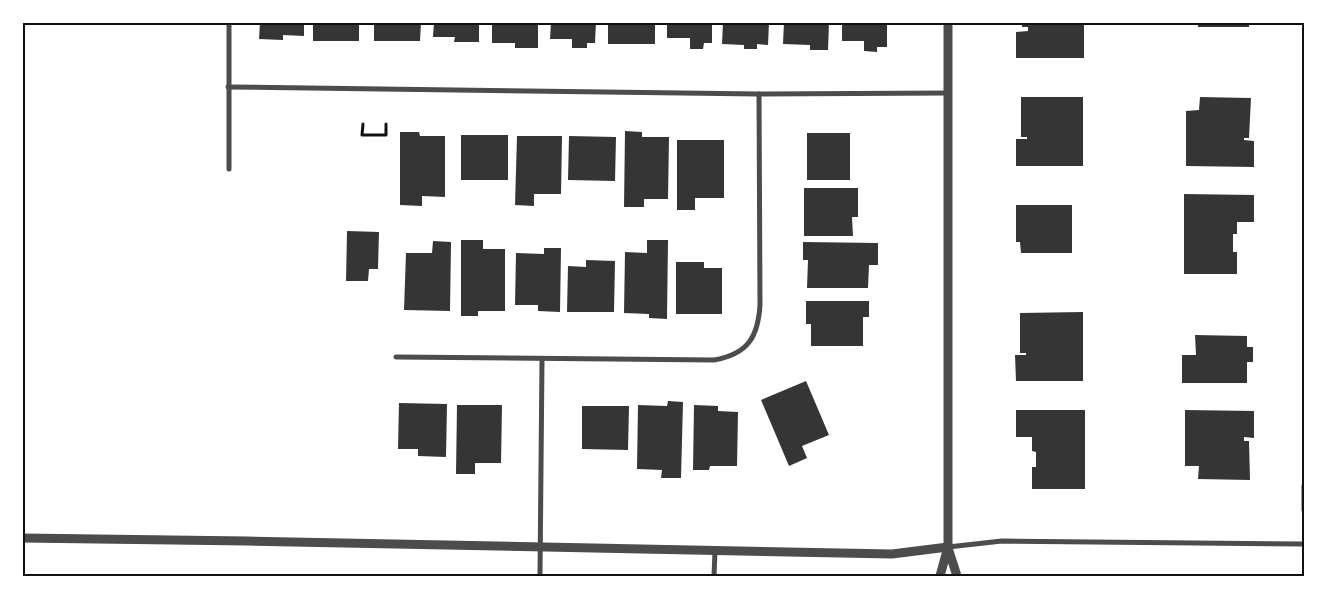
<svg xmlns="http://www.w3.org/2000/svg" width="1327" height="599" viewBox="0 0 1327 599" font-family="'PT Serif',serif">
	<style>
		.building { fill: #353535 }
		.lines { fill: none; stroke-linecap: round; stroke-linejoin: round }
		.path { stroke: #111; stroke-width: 3 }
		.minor { stroke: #4c4c4c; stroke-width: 5 }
		.tertiary { stroke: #4c4c4c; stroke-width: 9 }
		.neatline { fill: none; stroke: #111; stroke-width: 2 }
	</style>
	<rect width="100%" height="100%" fill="#fff"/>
	<g class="building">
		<path d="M260,22h44v14l-21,-1v5l-24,-1z"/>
		<rect x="313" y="22" width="46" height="19"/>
		<path d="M374,22h47l-1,19h-46z"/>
		<path d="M434,22h45v20h-25l1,-5h-22z"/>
		<path d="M492,22h46v26h-23v-5h-23z"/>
		<path d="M551,22h45l-1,21h-8v5h-15v-9h-22z"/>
		<rect x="608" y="22" width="47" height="22"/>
		<path d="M667,22h45v21h-8l-1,6h-13v-11h-23z"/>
		<path d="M723,22h46l-1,23 -11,-1v5h-13v-4l-22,-1z"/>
		<path d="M784,22h45l-1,28h-18v-5l-27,-1z"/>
		<path d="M842,22h45v25h-10v5l-13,-1v-10h-22z"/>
		<path d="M1022,22h62v36h-68v-26l12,-1v-4h-6z"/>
		<rect x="1198" y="22" width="51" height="5"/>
		<path d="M1021,97h62v69h-67v-27h11v-2h-6z"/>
		<path d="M1200,97l51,1 -2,40h-5v2l10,1v26l-68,-1v-55l13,-1z"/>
		<path d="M625,131l17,1v5h27l-1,62h-24v8h-20z"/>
		<path d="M400,132h19l1,4h25v61l-23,-1v10l-22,-1z"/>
		<rect x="807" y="133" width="43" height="47"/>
		<rect x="461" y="135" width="47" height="45"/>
		<path d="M517,136h45l-1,58h-27v12l-19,-1z"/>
		<path d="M569,136l47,1 -1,44 -47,-1z"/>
		<path d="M677,140h47v58h-29v12h-18z"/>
		<path d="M804,188h54v29h-6l1,19h-49z"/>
		<path d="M1184,194l70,1v27h-17v12h-4v18h4v22h-53z"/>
		<path d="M1016,205h56v48h-51l-1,-11h-4z"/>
		<path d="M347,231l32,1 -1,37h-9l-1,12h-22z"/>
		<path d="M461,240h22v9h22v62h-27v5h-17z"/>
		<path d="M647,240h21l-1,79 -18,-1v-4l-25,-1 1,-61 22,1z"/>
		<path d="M433,241l18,1 -1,69 -46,-1 2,-57h26z"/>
		<path d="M803,242l75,1v22h-9l-1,23h-61l1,-28h-5z"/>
		<path d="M544,248h17l-1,64 -22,-1v-6h-23l1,-52 28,1z"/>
		<path d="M586,260l29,1 -1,51h-47l1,-46 18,1z"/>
		<path d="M676,262h28v6h18v46h-46z"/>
		<path d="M806,301h63v16h-6v29h-52v-22h-5z"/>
		<path d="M1083,312v69h-67l-1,-26h11v-2h-6v-40z"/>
		<path d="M1195,335l52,1v11h6v15h-6v21h-65v-28h14z"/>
		<path d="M806,381l23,54 -27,11 5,12 -18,8 -28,-66z"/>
		<path d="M668,401l15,1 -2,76h-20l1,-8 -25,-1 1,-64 29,1z"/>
		<path d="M399,403l48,1 -1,53 -28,-1v-7h-20z"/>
		<path d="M457,405h45l-1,58h-26v11h-19z"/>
		<path d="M694,405l24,1v5l20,1 -1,54h-27l-1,4h-16z"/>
		<path d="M582,406h47l-1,44 -46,-1z"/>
		<path d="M1016,410h69v79h-53v-22h4v-15l-4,-1v-14h-16z"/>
		<path d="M1185,410l69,1v27l-10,-1v4h5l1,39 -52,-1 1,-13h-14z"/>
	</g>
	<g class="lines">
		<path class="path" d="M363,124l-1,11h24v-11"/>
		<g class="minor">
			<path d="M228,87l531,7 188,-1"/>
			<path d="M229,169v-147"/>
			<path d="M396,357l318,3c34,-6 44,-23 46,-55l-1,-211"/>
			<path d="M1304,486v24"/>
			<path d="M948,547l54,-6 302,3"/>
			<path d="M540,576l2,-217"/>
			<path d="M714,576l1,-25"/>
		</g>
		<g class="tertiary">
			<path d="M22,538l225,3 645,13 56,-7"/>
			<path d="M948,548l9,28"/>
			<path d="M940,576l8,-29v-525"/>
		</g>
	</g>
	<rect width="1327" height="599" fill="none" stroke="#ffffff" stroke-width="48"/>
	<rect x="24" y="24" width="1279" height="551" class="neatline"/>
</svg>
